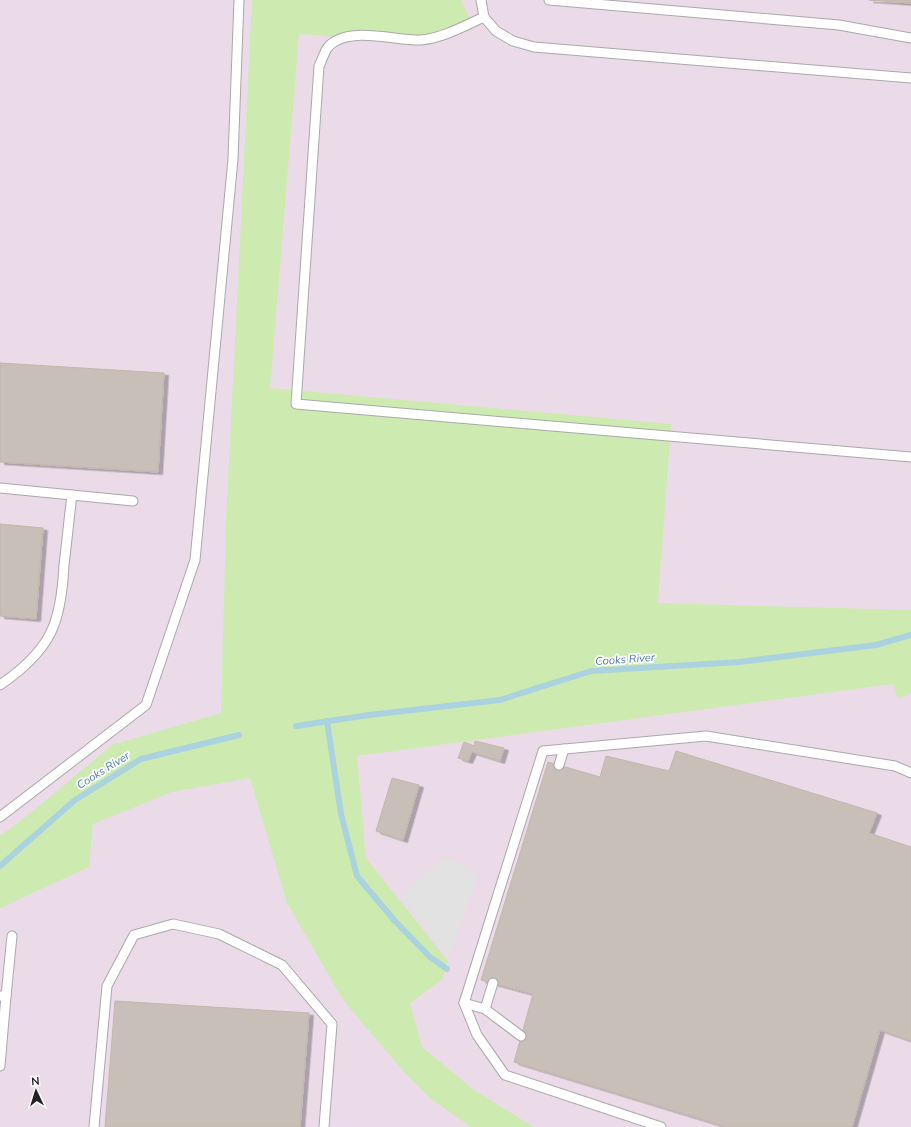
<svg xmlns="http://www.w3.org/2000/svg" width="911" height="1127" viewBox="0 0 911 1127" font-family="Mulish,sans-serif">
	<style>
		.industrial { fill: #ebdbe8 }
		.grass { fill: #cdebb0 }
		.parking { fill: #e2e2e2 }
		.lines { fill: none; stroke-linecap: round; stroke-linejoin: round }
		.stream { stroke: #aad3df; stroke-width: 6 }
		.building { fill: #c7bfb8; stroke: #c4b6ab; filter: url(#shadow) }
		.lane-casing { stroke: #a9a9a9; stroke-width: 11 }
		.lane { stroke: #fff; stroke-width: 9 }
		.labels { text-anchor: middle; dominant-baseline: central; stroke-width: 3.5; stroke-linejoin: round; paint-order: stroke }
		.water-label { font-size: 11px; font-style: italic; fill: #4a7aab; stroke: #fff }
	</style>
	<defs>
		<filter id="shadow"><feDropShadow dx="4.5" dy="2.5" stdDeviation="0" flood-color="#0004"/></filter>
	</defs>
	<rect width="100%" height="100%" fill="#f2efe9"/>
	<rect class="industrial" x="0" y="0" width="911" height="1127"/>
	<path class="grass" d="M252,0h209l11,23 -40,21 -133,-10 -29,354 401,36 -13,179 253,7v83l-13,6 -5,-15 -536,72 9,102 82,103 -6,19 -32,23 12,44 52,43 60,37h-63l-40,-28 -28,-28 -60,-71 -56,-97 -37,-125 -78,14 -79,32 -4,43 -89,41v-72l33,-25 79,-66 109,-32 5,-192z"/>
	<path class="parking" d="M446,857l32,18 -29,84 -48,-64z"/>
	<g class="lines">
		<g class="stream">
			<path d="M327,721l14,93 16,62 37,44 36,37 17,12"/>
			<path d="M296,726l73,-11 131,-15 91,-29 148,-9 137,-17 35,-10"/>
			<path d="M0,866l75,-66 66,-41 98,-24"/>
		</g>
	</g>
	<g class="building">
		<path d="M869,0h42v3z"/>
		<path d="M0,363l164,10 -6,99 -158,-10z"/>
		<path d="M0,524l43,4 -7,91 -36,-3z"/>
		<path d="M475,741l29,7 -4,13 -28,-9 -4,9 -10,-3 6,-16 10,4z"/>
		<path d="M676,751l201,62 -8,20 42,14v194l-31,-11 -28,97h-125l-213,-65 19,-68 -52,-14 67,-218 52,15 6,-21 63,15z"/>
		<path d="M392,778l27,7 -16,55 -27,-9z"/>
		<path d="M115,1001l194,12 -9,114h-195z"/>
	</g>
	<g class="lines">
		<g class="lane-casing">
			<g id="lane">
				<path d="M481,0l3,17 12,14 17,10 21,6 377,31"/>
				<path d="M549,0l290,25 72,13"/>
				<path d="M484,17c-20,9 -41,21 -63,23 -25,1 -74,-15 -93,7 -4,5 -6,14 -9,19l-23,338 615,53"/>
				<path d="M0,488l133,13"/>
				<path d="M0,685c22,-15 45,-35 54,-60 7,-19 9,-40 10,-60 3,-24 5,-47 8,-70"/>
				<path d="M559,765l5,-16"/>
				<path d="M0,817l146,-112 49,-145 38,-401 6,-159"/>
				<path d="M0,996h6l-6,70"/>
				<path d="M6,996l6,-60"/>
				<path d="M464,1003l21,6 36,27"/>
				<path d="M485,1009l8,-26"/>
				<path d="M94,1127l13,-141 27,-51 39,-11 46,10 63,31 50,59 -8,103"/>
				<path d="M661,1127l-156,-52 -28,-40 -13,-32 79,-252 163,-15 189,30 16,7"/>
			</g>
		</g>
		<use href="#lane" class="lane"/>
	</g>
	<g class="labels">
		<g class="water-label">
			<text transform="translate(625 659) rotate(-4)">Cooks River</text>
			<text transform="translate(103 770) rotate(-32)">Cooks River</text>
		</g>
	</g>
	<g transform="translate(36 1091) rotate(356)" stroke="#ffffff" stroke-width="3" paint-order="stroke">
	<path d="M0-3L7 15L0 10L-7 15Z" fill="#222222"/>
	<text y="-6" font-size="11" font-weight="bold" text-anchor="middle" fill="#222222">N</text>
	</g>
</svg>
